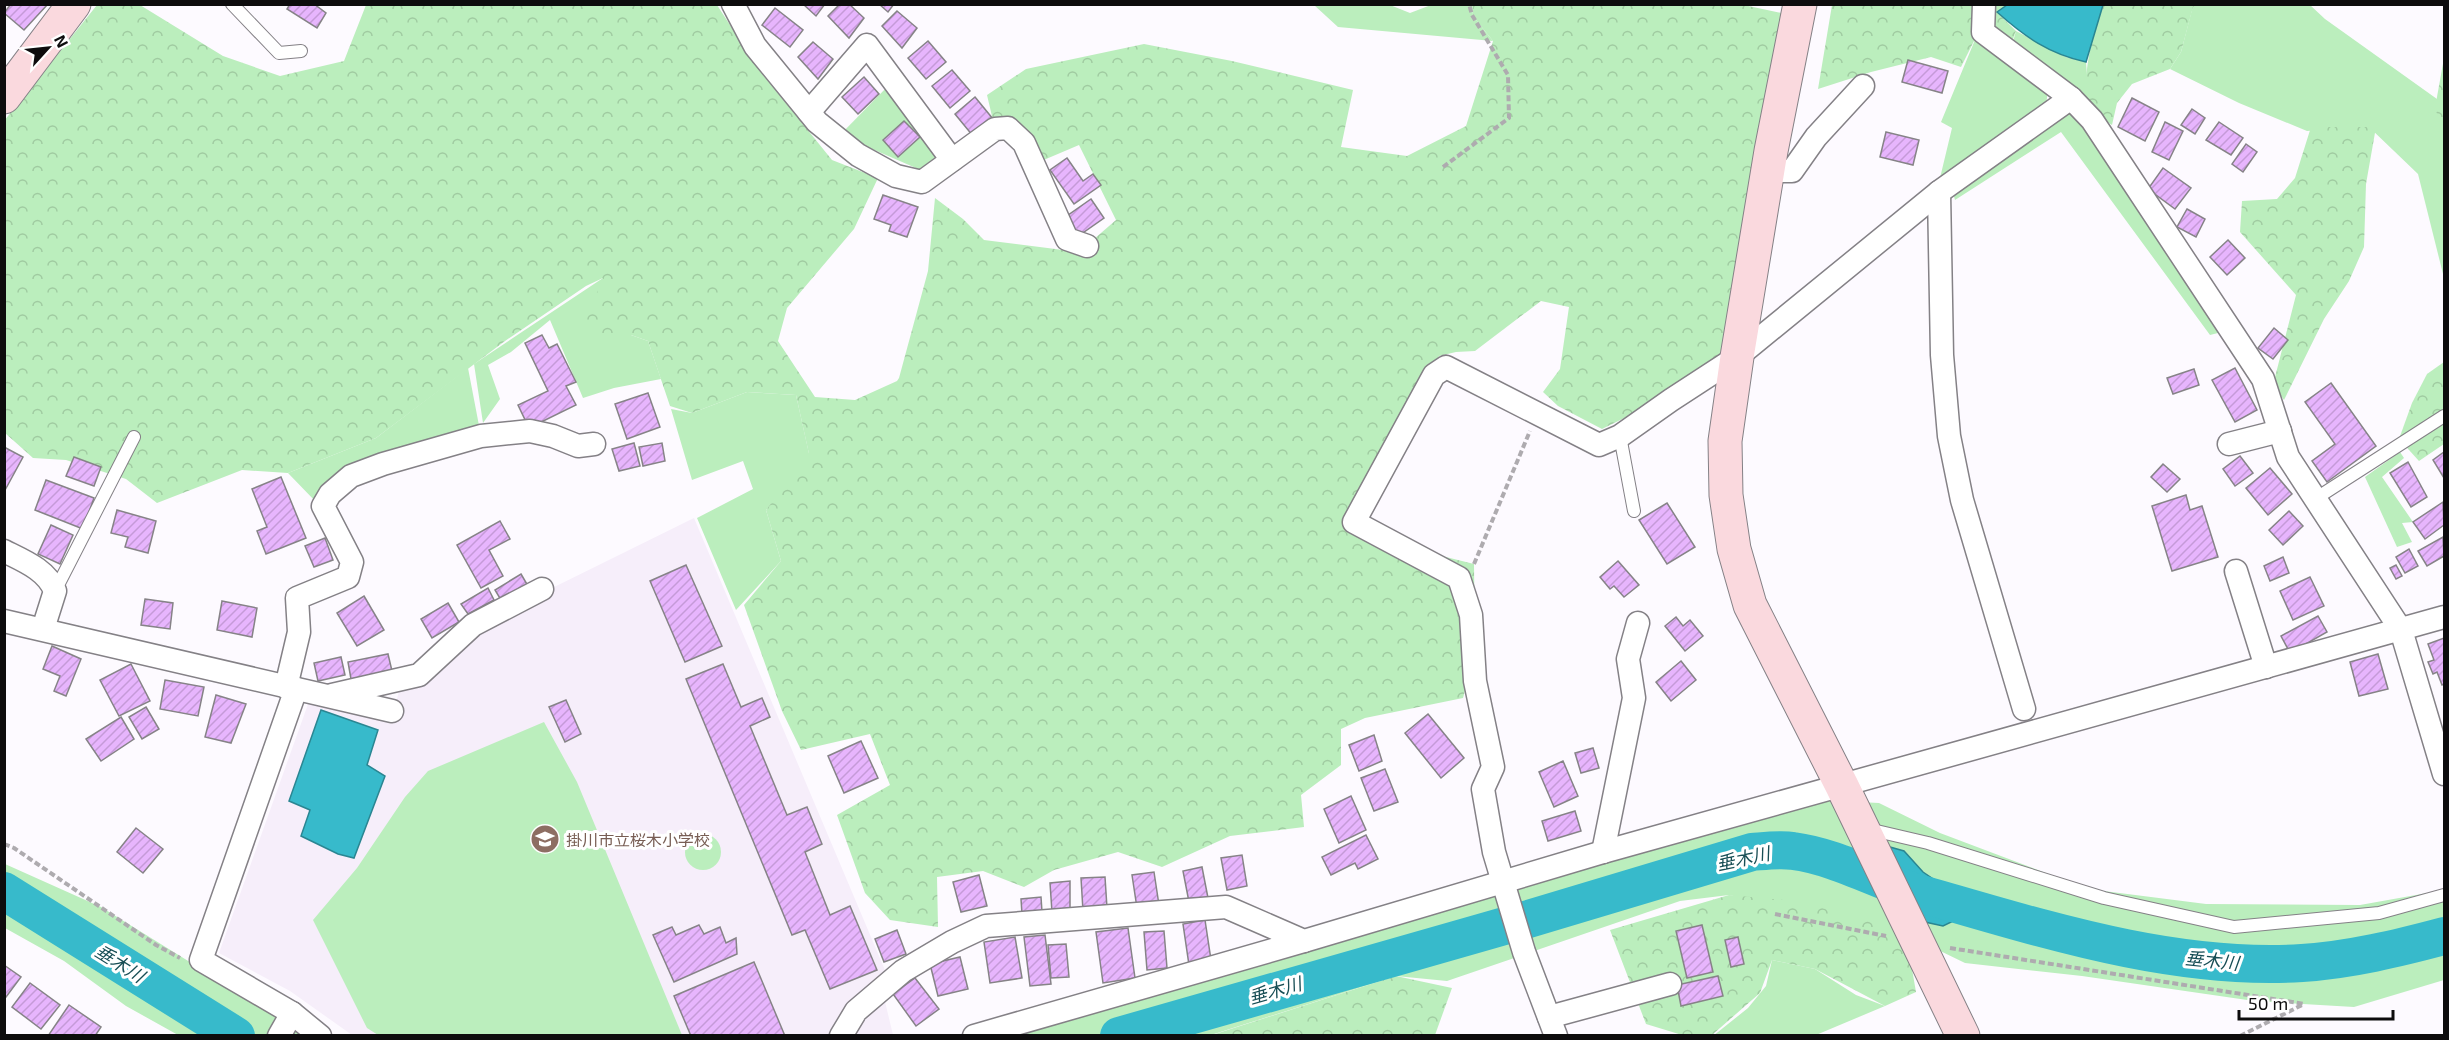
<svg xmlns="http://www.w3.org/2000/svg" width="2449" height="1040" viewBox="0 0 2449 1040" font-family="'Exo 2','Noto Sans JP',sans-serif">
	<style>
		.built { fill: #f6eefa }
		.green { fill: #bbeebd }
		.forest { fill: url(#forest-crowns) }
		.water { fill: #37bacb; stroke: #2a8692; stroke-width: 1.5 }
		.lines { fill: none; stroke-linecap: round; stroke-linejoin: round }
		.river { stroke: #37bacb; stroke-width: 38 }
		.building { fill: url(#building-hatch); stroke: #868387; stroke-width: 1.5 }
		.lane-casing { stroke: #848186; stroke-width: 14 }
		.street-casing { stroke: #848186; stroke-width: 25 }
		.secondary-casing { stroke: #848186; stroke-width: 35 }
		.path { stroke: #aeabaf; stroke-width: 4; stroke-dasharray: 6 3; stroke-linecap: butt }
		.lane { stroke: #fff; stroke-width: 12 }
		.street { stroke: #fff; stroke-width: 22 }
		.secondary { stroke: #fad9de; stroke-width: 33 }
		.labels { text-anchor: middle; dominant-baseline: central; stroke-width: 6; stroke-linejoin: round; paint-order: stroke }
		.education-label { font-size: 16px; fill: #785e54; stroke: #fff; text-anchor: start }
		.water-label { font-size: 18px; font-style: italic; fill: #184e55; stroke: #fff }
	</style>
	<defs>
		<pattern id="forest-crowns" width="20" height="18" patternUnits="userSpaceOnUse" patternTransform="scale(1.5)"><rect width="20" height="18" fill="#bbeebd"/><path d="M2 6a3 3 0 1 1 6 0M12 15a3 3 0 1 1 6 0" fill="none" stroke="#a0cba1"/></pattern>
		<pattern id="building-hatch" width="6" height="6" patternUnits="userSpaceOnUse" patternTransform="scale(1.5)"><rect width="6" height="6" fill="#e7b5fd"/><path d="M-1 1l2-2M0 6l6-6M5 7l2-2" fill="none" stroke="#c59ad8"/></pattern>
	</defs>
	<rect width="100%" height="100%" fill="#fdfaff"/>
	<path class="built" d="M694,518l196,464 -8,7 11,46h-541l-62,-44 -71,-38 93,-260 79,31 8,-33 44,-23 29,-37 66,-36z"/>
	<g class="green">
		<path d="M1314,5h76l20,8 21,-8h42l-1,10 21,26 -155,-14z"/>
		<path d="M2196,5h114l15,14 112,80 7,23v156l-26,-104 -49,-47 -62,4 -68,-28 -69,-34 11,-17 12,-46z"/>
		<path d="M2016,31l50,26 20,5 3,40 -79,-50z"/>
		<path d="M1977,35l71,53 -2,19 -106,71 12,-50 -11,-6z"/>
		<path d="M889,85l59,78 -16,12 -92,-40z"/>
		<path d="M2074,100l156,230 -20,5 -149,-203 -106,68 -3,-11z"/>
		<path d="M603,278l28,57 17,6 13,38 -47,9 -31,10 -33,-78 -39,32 -23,13 12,34 -17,24 -9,-59z"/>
		<path d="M468,368l13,68 -114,26 -50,41 -29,-30 88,-35z"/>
		<path d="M747,392l49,3 14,63 -44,52 15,51 -45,49 -39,-92 56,-29 -10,-28 -51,19 -21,-71 21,4z"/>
		<path d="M2400,452l4,6 -22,19 31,45 -11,1 10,19 -15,5 -32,-70z"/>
		<path d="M544,722l33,60 105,253h-304l-11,-7 -54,-108 44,-52 48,-71 23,-26z"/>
		<path d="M1821,800l58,3 61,30 148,56 118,15 154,1 84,-15v90l-90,27 -100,-6 -172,-25 -117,-13 -68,-33 -168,-35 -49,6 -233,80 -51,-5 -185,59 -218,1 555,-164z"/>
		<circle cx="703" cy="852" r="18"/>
		<path d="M5,864l96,43 163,101 36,27h-122l-52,-29 -62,-45 -59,-33z"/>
		<path d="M1772,960l43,9 41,26 29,11 -69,29 -103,1 35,-28 18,-22z"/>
	</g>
	<g class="forest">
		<path d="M1739,4l47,10 -57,334 -60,48 -67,33 -44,-23 -15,-14 17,-23 9,-62 -28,-6 -66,50 -19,1 -17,4 -77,180 112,28 1,91 -12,43 -98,20 -24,11v36l-40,30 3,32 -74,9 -68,31 -44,-15 -64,18 -30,17 -41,-16 -46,6 1,50 -48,-7 -25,-27 -28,-78 53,-30 -20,-51 -69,16 -19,-39 -38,-106 37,-44 -15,-51 43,-56 -13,-59 -49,-3 -55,21 -22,-7 -22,-65 -17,-6 -23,12 -22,-28 17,-41 -17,8 -81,55 -129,97 -88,35 -46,-3 -85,33 -31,-24 -60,-19 -33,-2 -28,-25 -1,-312 93,-116h43l83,51 57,20 64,-15 22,-56h351l43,66 72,89 46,18 -24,51 -67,79 -9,33 37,56 40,3 42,-19 2,-3 29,-107 7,-73 28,21 21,21 95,12 37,-32 -37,-75 -40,17 -44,-33 -8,-34 39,-26 118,-25 88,17 121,29 -12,57 66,9 59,-30 27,-85 -21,-26 1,-10z"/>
		<path d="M1832,5h175l-10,7 19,19 -6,16 -33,-12 -16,32 -30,-10 -60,15 -53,17z"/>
		<path d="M2102,5h94l-3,2 -12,45 -11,17 -38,15 -15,19 -5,22c-5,-3 -12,-7 -15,-11 -23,-25 -2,-81 5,-109z"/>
		<path d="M2444,58v76l-9,-26z"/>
		<path d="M2311,127h65l-10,57 -2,63 -15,34 -25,38 -40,81 -11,-15 23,-90 -56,-63 2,-31 35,-2 18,-21z"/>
		<path d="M2444,362v82l-25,17 -20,-22 13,-36 15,-29z"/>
		<path d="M1729,895l66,6 100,26 13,19 8,46 -31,14 -70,-37 -43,-9 -12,33 -48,42h-30l-36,-11 -36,-94z"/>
		<path d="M1396,976l56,12 -17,47h-223z"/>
	</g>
	<g class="water">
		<path d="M2007,5h96l-17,57c-37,-8 -61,-25 -89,-50z"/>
		<path d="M321,710l57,20 -11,35 18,11 -31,82 -16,-4 -37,-18 9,-26 -21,-9z"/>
		<path d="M1890,847l14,4 19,21 25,17 73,23 -5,9 -40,-11 -33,16 -18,-4z"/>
	</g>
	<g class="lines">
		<g class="river">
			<path d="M4,891l232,145"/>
			<path d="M1119,1036l403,-115 230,-69c13,-1 28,-3 41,-1 46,6 88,32 132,44 122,35 249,76 377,68 48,-3 97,-15 142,-27"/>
		</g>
	</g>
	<g class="building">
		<path d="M11,4h37l-24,26 -20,-17z"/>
		<path d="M290,4h24l12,9 -9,15 -30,-19z"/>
		<path d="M803,4h22l-9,12z"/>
		<path d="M840,4h9l15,14 -15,20 -21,-22z"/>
		<path d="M879,4h15l-6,8z"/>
		<path d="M775,8l28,22 -13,17 -28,-22z"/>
		<path d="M897,11l20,17 -15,20 -20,-22z"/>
		<path d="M928,41l18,21 -20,17 -18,-21z"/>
		<path d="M813,42l20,17 -15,20 -20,-22z"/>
		<path d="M1908,60l40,11 -6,22 -40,-11z"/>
		<path d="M952,70l18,21 -20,17 -18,-22z"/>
		<path d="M864,77l15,17 -21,20 -16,-17z"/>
		<path d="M975,97l18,22 -20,17 -18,-22z"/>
		<path d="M2132,98l27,14 -14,29 -27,-14z"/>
		<path d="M2192,109l13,9 -10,16 -14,-9z"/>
		<path d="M904,121l16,16 -22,20 -15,-17z"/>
		<path d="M2165,122l18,9 -14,29 -17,-8z"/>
		<path d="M2219,122l24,16 -12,17 -25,-15z"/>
		<path d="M1886,132l33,8 -6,25 -33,-8z"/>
		<path d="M2246,144l11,8 -14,20 -11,-8z"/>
		<path d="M1067,158l16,23 10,-7 8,11 -27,19 -24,-34z"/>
		<path d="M2163,168l28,20 -16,21 -27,-20z"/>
		<path d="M883,195l35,12 -11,30 -18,-6 2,-6 -17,-6z"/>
		<path d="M1091,199l13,19 -27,19 -13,-19z"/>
		<path d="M2187,209l18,10 -9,18 -19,-10z"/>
		<path d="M2228,240l17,18 -18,17 -17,-18z"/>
		<path d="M2274,328l14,12 -15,19 -15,-11z"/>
		<path d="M542,335l7,13 8,-4 19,38 -10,4 10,19 -47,23 -11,-23 30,-14 -23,-48z"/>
		<path d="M2235,368l22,42 -22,12 -23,-42z"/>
		<path d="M2194,369l5,16 -26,9 -6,-16z"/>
		<path d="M2331,383l45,63 -49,36 -15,-21 23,-17 -30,-42z"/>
		<path d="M648,393l12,34 -33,12 -12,-35z"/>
		<path d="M634,443l6,23 -21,5 -7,-22z"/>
		<path d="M662,443l3,18 -22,5 -4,-19z"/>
		<path d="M4,447l19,10 -19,35z"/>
		<path d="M2444,452v26l-11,-18z"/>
		<path d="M2240,456l13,17 -18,13 -12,-17z"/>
		<path d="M74,457l27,10 -7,19 -28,-10z"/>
		<path d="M2408,462l19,35 -16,10 -21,-34z"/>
		<path d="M2163,464l17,15 -13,13 -16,-15z"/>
		<path d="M2270,468l22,26 -24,21 -22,-27z"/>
		<path d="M281,477l25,61 -40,16 -9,-23 10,-4 -15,-38z"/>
		<path d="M46,480l48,18 -11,31 -48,-19z"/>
		<path d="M2186,495l4,15 12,-4 16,51 -46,14 -20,-65z"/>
		<path d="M2443,502l1,23 -19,14 -12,-17z"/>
		<path d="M1667,503l28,44 -28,17 -28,-44z"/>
		<path d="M117,510l39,11 -8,32 -23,-6 3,-10 -17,-4z"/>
		<path d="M2289,511l14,15 -20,19 -14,-15z"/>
		<path d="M500,521l10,18 -21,11 14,26 -22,12 -24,-43z"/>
		<path d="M51,525l22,10 -13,29 -22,-10z"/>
		<path d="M2443,537l1,19 -17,10 -9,-15z"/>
		<path d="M325,538l8,22 -19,7 -9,-21z"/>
		<path d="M2409,549l9,17 -13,7 -9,-16z"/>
		<path d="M2283,557l6,16 -19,8 -6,-15z"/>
		<path d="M1618,561l21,24 -15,12 -10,-11 -4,3 -10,-12z"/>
		<path d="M686,565l36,81 -37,16 -35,-81z"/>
		<path d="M2396,565l6,11 -6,3 -6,-11z"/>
		<path d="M521,574l7,12 -27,14 -6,-10z"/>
		<path d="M2310,577l14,29 -31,14 -13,-29z"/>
		<path d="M488,588l6,12 -26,14 -7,-10z"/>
		<path d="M364,596l20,34 -27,16 -20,-33z"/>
		<path d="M145,599l28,4 -3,26 -29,-4z"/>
		<path d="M222,601l35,7 -5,29 -35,-7z"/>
		<path d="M448,603l11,19 -27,16 -11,-19z"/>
		<path d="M2318,616l9,16 -37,21 -9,-17z"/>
		<path d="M1676,617l7,9 7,-6 13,16 -18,15 -20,-25z"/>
		<path d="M2444,638v46l-2,1 -5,-13 -4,2 -5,-12 6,-2 -6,-16z"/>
		<path d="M52,646l29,13 -15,37 -12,-5 6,-15 -17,-7z"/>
		<path d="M388,654l4,17 -41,8 -3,-17z"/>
		<path d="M2378,654l10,35 -29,7 -9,-34z"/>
		<path d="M341,657l4,18 -27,6 -4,-18z"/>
		<path d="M1681,661l15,19 -25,21 -15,-19z"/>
		<path d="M131,664l19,37 -31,15 -19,-36z"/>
		<path d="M723,664l18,43 21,-9 8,19 -20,9 37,89 20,-8 15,37 -17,8 25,63 20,-9 27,64 -47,19 -25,-59 -13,5 -106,-256z"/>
		<path d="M165,680l39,7 -6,29 -38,-7z"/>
		<path d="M216,695l30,9 -15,39 -26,-6z"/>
		<path d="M566,700l15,34 -16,8 -16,-35z"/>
		<path d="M146,707l13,22 -17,10 -13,-22z"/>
		<path d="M1428,714l36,44 -23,20 -36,-45z"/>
		<path d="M121,717l13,22 -33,22 -15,-22z"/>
		<path d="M1374,735l8,26 -23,10 -10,-26z"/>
		<path d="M861,741l17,37 -34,15 -16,-37z"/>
		<path d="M1593,748l6,20 -18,5 -6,-20z"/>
		<path d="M1563,761l15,35 -24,11 -15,-35z"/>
		<path d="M1385,769l13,33 -24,9 -13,-33z"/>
		<path d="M1351,796l15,34 -27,13 -15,-34z"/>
		<path d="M1575,811l6,20 -33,10 -6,-20z"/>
		<path d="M136,828l27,21 -20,24 -26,-21z"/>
		<path d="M1366,835l12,24 -20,10 -3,-6 -24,12 -9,-18z"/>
		<path d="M1242,855l5,31 -20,4 -6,-32z"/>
		<path d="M1202,867l6,31 -19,4 -6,-31z"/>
		<path d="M1154,872l5,33 -22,3 -5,-33z"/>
		<path d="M979,875l8,31 -26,6 -8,-30z"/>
		<path d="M1105,877l2,31 -24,3 -2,-33z"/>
		<path d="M1070,881v29l-18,2 -2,-29z"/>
		<path d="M1041,897l1,15 -20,2 -1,-15z"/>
		<path d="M1205,920l6,40 -22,5 -6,-41z"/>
		<path d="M699,925l5,9 16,-7 6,16 10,-5 1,16 -63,28 -21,-47 19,-8 4,8z"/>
		<path d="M1702,925l11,47 -26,6 -11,-47z"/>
		<path d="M1128,928l7,50 -32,5 -7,-51z"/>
		<path d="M897,930l9,24 -22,8 -9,-23z"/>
		<path d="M1164,931l3,37 -20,2 -3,-38z"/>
		<path d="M1045,935l6,49 -21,2 -6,-49z"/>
		<path d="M1015,937l7,41 -32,5 -6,-41z"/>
		<path d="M1738,937l6,27 -13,3 -6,-27z"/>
		<path d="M1066,944l3,33 -18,1 -3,-33z"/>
		<path d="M960,957l8,32 -30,7 -8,-32z"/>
		<path d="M754,962l31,74h-94l-17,-40z"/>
		<path d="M4,965l17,12 -15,20 -2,-1z"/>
		<path d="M1718,976l5,20 -42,10 -4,-21z"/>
		<path d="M915,978l24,31 -23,17 -23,-32z"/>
		<path d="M30,983l30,22 -19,24 -29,-22z"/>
		<path d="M69,1005l32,22 -6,9h-47z"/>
	</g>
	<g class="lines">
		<g class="lane-casing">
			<g id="lane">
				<path d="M232,4l47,49 22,-2"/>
				<path d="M1620,436l14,75"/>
				<path d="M2315,499l129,-83"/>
				<path d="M55,591l79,-154"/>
				<path d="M1868,829l60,14 176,55 130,29 145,-14 65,-18"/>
			</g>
		</g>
		<g class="street-casing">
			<g id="street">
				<path d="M733,4l22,42 62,76 41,33 38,21 26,6 73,-53 13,-1 16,15 43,96 20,7"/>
				<path d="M1984,4l-1,28 88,66 21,22 171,259 25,78 113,173 43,144"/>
				<path d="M809,112l58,-67 85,115"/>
				<path d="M1768,171h24l24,-34 47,-51"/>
				<path d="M1939,192l3,163 7,81 13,64 62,209"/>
				<path d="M2229,444l51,-13"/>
				<path d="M4,551c20,10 43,19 51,40l-12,38"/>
				<path d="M2236,571l30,96"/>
				<path d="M4,621l388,90"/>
				<path d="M286,687l13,-55 -2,-34 51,-21 4,-15 -29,-56 7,-12 21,-18 32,-12 98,-28 49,-5 23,5 25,10 16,-2"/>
				<path d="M296,689l-95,271 91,53 28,23"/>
				<path d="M332,695l87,-20 54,-50 69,-36"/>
				<path d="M1603,852l31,-154 -6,-39 10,-36"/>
				<path d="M1549,1017l121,-33"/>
				<path d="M279,1036l13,-23"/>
				<path d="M841,1036l15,-25 47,-40 49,-29 34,-16 240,-19 78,34 299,-89 841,-235"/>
				<path d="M974,1036l330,-95"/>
				<path d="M1556,1036l-32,-84 -30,-100 -11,-63 10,-22 -18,-86 -4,-66 -12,-37 -105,-56 80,-147 12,-8 153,78 21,-9 51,-36 66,-43 202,-165 132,-94"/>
			</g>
		</g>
		<g class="secondary-casing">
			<g id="secondary">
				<path d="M1800,4l-29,147 -34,206 -12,84 1,54 8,54 16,56 92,181 121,250"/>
				<path d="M4,97l70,-93"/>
			</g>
		</g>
		<g class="path">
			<path d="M1443,167l66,-49 -1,-43 -36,-60 -3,-11"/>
			<path d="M1474,564l56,-133"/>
			<path d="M4,844l10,4 142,97 24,13"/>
			<path d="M1775,914l111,22"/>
			<path d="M1950,948l355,56"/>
			<path d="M2240,1036l64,-32"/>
		</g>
		<use href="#lane" class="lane"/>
		<use href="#street" class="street"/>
		<use href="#secondary" class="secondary"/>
	</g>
	<defs>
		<g id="school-disc" transform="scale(1.5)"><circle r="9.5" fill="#8d6e63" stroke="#fff"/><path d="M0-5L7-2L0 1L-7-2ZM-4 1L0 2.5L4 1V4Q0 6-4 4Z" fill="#fff"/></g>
	</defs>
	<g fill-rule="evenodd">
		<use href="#school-disc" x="545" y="839"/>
	</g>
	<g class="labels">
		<g class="education-label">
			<text x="566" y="839">掛川市立桜木小学校</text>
		</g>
		<g class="water-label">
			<text transform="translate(1743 858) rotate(-12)">垂木川</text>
			<text transform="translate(2212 960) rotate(6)">垂木川</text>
			<text transform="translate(120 963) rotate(32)">垂木川</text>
			<text transform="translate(1275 990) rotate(-16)">垂木川</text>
		</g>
	</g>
	<rect width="2449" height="1040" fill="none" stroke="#0d0c0d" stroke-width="12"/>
	<g transform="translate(48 48) rotate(63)" stroke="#ffffff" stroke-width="4.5" paint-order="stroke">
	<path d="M0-4.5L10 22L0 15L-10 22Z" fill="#0d0c0d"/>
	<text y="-9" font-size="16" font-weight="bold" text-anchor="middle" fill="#0d0c0d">N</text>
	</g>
	<path d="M2239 1010v9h154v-9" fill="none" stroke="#0d0c0d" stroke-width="3"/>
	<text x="2248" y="1010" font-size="18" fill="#0d0c0d" stroke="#ffffff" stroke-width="4.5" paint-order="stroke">50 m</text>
</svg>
